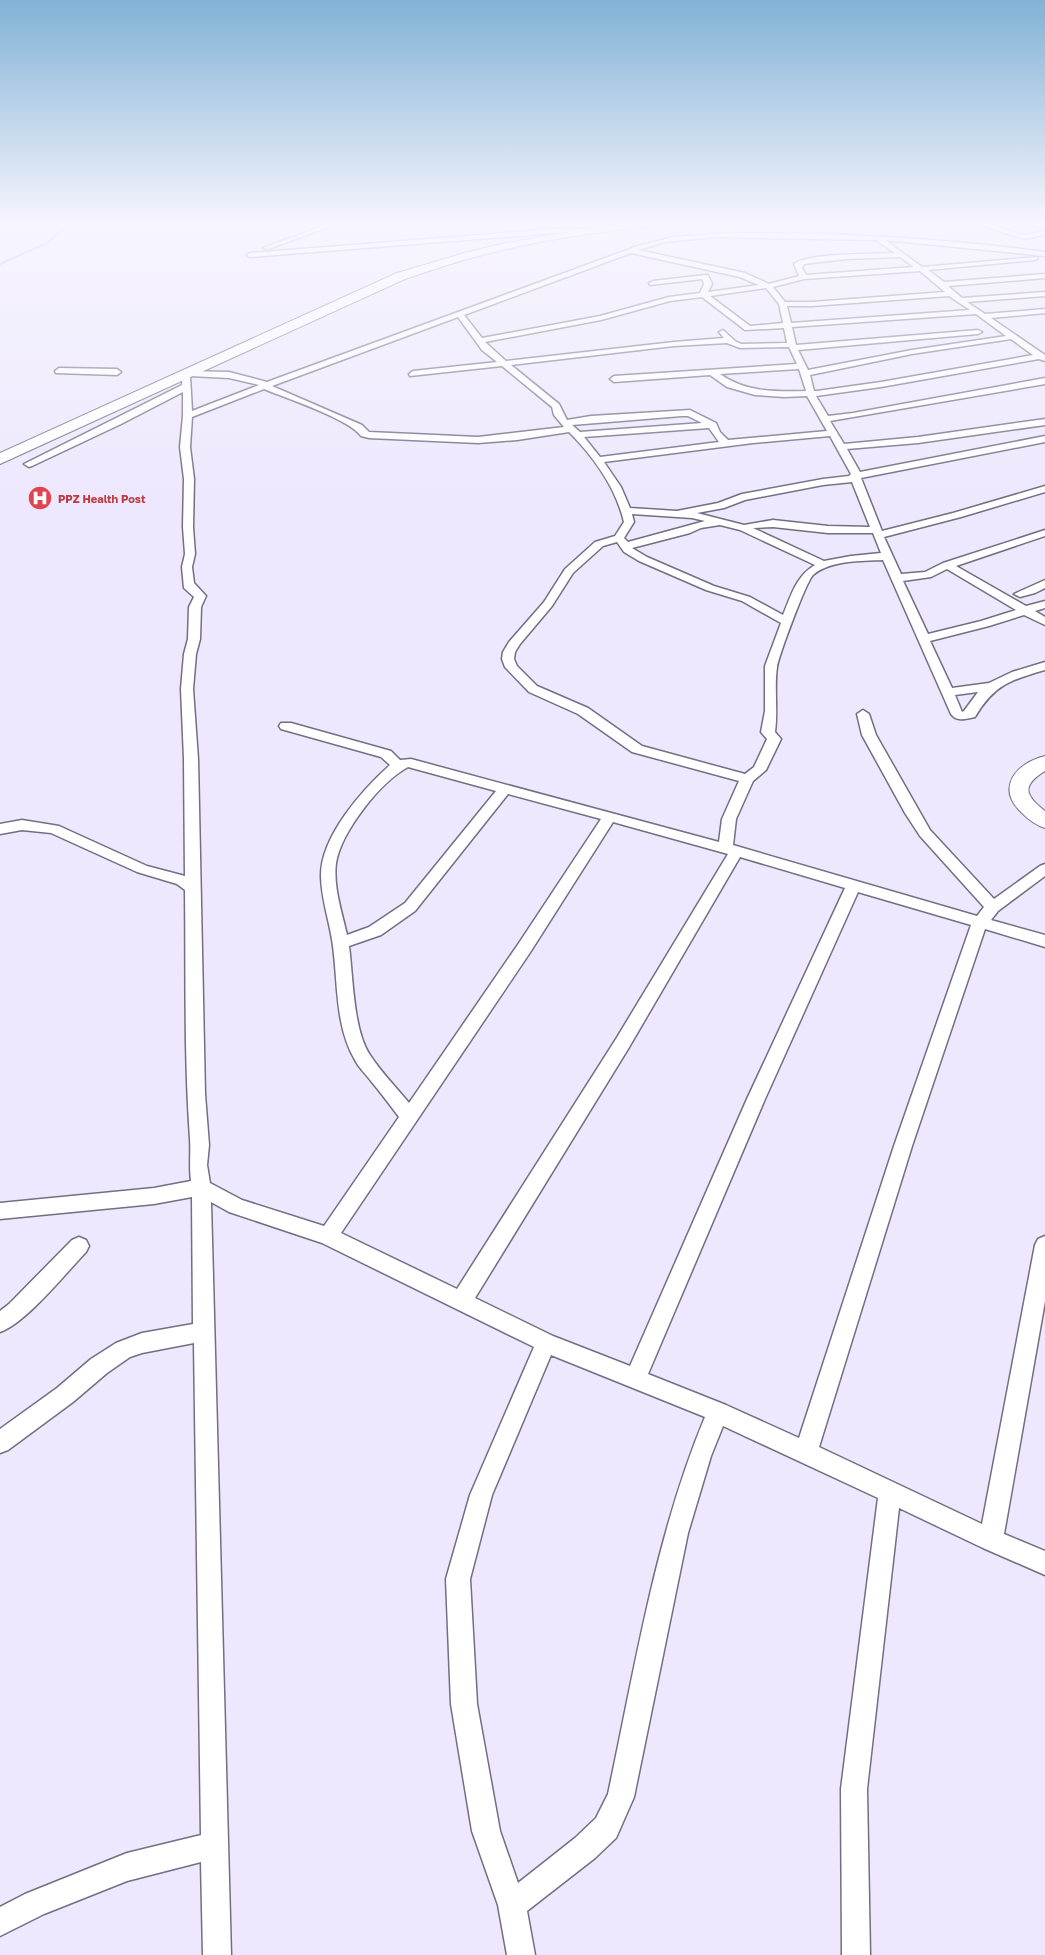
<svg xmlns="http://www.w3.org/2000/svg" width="1045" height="1955" viewBox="0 0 1045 1955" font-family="'Golos Text',sans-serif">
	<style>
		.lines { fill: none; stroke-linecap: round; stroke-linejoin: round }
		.stream { stroke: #88b0b8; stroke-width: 2 }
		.street-casing { stroke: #736e80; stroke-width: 3 }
		.secondary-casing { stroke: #736e80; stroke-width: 2 }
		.highway-casing { stroke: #736e80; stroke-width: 2 }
		.street { fill: #fff; fill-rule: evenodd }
		.secondary { fill: #fff; fill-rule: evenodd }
		.highway { fill: #fff; fill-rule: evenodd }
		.labels { text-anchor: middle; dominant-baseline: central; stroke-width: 4; stroke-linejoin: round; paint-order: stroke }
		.far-health-label { font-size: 11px; font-weight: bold; fill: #be3a42; stroke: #ede8fd; text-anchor: start }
	</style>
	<rect width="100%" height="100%" fill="#ede8fd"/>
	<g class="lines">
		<path class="stream" d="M0,264l47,-21 24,-20"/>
		<g class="street-casing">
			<g id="street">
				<path d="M331,223h9l-72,26 -5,-1z"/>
				<path d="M974,223h10l40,12 21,-4v4l-21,4z"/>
				<path d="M567,228l22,1 3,2 -3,2 -22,-1 -317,25 -3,-2 3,-2z"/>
				<path d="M727,233c107,-1 212,5 318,19v4l-160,-16 37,27 115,-10v2l-2,1 -107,10 16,12 101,-8v4l-97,8 14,12 83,-6v4l-78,6 18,12 60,-5v4l-54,5 54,37v6l-6,-2 -158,28 -65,9 12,20 25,-3 192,-35v6l-215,37 14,23 74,-7 127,-18v6l-127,18 -71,6 13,23 185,-36v6l-184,36 21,53 71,-18 92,-27v6l-84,25 -77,20 17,37 24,-2 18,-9 102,-33v6l-89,30 70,40 19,-5v7l-10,3 10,6v8l-21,-10 -35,11 -59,15 22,47 37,-5 23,-11 33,-10v8c-35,10 -51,15 -70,47 -9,2 -18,5 -24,-3l-68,-154c-21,1 -53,0 -70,15 -7,7 -34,80 -36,92 -3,21 1,43 -2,65l6,7 -15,31 -13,11 -17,38 -3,26 244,71 7,-9 -64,-71 -15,-23 -43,-78 -5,-21 6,-4 6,4 7,21 54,95 64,69 46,-33 5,-2v12l-47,35 -7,9 54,15v12l-60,-18 -73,217 -93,301 163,77 53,-279 3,-6 7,-3v65l-41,233 41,17v24l-62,-27 -84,-40 -32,281 3,166h-28l-1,-166 37,-291 -155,-72 -12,30 -23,77 -54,264 -18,41 -21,20 -68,53 8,44h-28l-9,-50 -26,-74 -21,-127 -5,-125 24,-84 64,-148 -212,-104 -93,-31 -18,-10 20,753h-28l-2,-93 -74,19 -83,33 -44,22v-29l25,-13 102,-41 74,-18 -7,-492 -52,10 -12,4 -23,16 -34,29 -65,48 -8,3v-24l57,-41 34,-29 25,-16 26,-10 51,-9 -1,-127 -38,7 -154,15v-16l154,-15 37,-7c-2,-14 0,-28 -1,-42 -6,-83 -4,-166 -5,-249l-8,-6 -40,-12 -86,-39 -29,-3 -22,4v-10l22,-4 37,6 88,40 38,10 -1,-117 -3,-70 3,-35 4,-15 1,-32 5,-10 -10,-9 -2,-21 3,-13 -2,-27 1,-48 -4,-32 3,-31v-24l-62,32 -89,42 -3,1 -5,-3 158,-79 1,-14 46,1 38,10 371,-136 36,-9zM714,237l162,3 19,13c-20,1 -88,0 -101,11l5,12 -30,8 -24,-11 -107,-23 27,-8zM631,253l109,24 19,8 -51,7 4,-8 -4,-9h-3l-52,6 -4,2 1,2 52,-6 2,5 -4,9 -31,4 -69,19 -118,22 -18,-23zM900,257l14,10 -108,8 -4,-7 2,-4 42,-5zM920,271l25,21 -133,10h-27l-12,-15 31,-8zM766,288l13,16 4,19 -33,3 -40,-30zM949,296l21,14 -179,13 -4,-17h25zM702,297l43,33 39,-2 3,15 -46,1 -6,-3 -12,-11 -4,2 5,6 -50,4 -168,19 -21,-19 116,-22 69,-19zM976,314l30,22 -94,14 -104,20 -10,-20 180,-16 4,-2 -4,-2 -182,15 -4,-18zM458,317l24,33 15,12 -84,9 -4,3 1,2 92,-10 50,41 2,8 10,12 -86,10 -109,-5 -7,-7 -90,-39zM1011,339l22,16 -152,27 -64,9h-3l-4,-16 102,-21zM727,343l13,5 49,-1 8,17 -183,12 -4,3 4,3 96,-7 17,12 28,8 29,2 23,-1 20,35 -99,9 -8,-8 -4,-9 -26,-13 -99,6 -24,4 -8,-16 -48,-39 163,-19zM799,369l7,22c-31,1 -61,1 -86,-17zM190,376l39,2 30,7 -67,26zM264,389c22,9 85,30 97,47l8,2 109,5 39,-3 52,-8c24,24 47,56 55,90l-9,14 -20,6 -30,27 -21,33 -35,40 -6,10 -1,7 3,8 24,25 49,22 54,38 107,29 -17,38 -3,23 -308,-83 -11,1 -9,-9 -100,-28h-10l-2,3 2,3 100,28 9,8c-27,24 -69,71 -69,110 0,24 9,47 12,71 5,37 2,80 22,114 4,8 11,14 16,21 10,12 19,24 28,36l-75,109 -82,-26 -32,-17 -3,-18 2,-20 -4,-51 -7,-335 -5,-70 3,-35 4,-15 1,-32 5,-11 -12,-13 -2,-16 3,-13 -2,-27 1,-48 -4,-32 2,-30zM682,416h6l14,7 -122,9 -8,-7zM709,428l10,14 -119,15 -16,-20zM830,436l21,38 -2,2 -26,3 -81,15 -24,9 -41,8 -47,-3 -9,-21 -17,-25 149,-19zM852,482l18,45 -42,-1 -55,-6 -29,5 -47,-12 27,-5 21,-8 78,-15zM632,514l60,4 13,3 -77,21 -4,-4 10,-16zM720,525l20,5 75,35c-19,11 -24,31 -32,50l-33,-18 -36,-11 -67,-29 -15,-9 58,-15 11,-5zM773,527l55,6h45l8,20 -30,3 -27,5 -71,-33zM617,542l7,10 15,9 67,29 36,11 39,22 -16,43v45l-4,21 6,7 -13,28 -9,7 -103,-28 -54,-38 -51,-22 -20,-20 -3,-7 1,-7 5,-8 32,-38 21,-33 30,-27zM947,569l69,41 -35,11 -53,13 -25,-53 28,-4zM978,692l-14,19 -2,1 -7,-17zM408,767l88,24 -91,112 -36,24 -22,8c-5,-23 -14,-48 -11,-72 5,-31 44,-81 72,-96zM508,794l93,25 -82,124 -110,160c-13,-16 -28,-31 -39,-48 -17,-25 -17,-79 -21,-109l32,-11 34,-24zM613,822l115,32 -112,185 -159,250 -116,-56 190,-282zM740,857l105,31 -98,211 -117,267 -77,-30 -78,-38 153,-249zM858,892l113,33 -77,221 -95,292 -73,-33 -78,-31 117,-275zM551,1355l154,62c-50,120 -70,251 -97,377l-12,24 -21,20 -57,45 -18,-52 -23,-127 -7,-125 22,-84z"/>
				<path d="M59,368l58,1 4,3 -4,3 -61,-2 -1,-2z"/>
				<path d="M1045,580v8l-10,5 -15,4 -6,-3z"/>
				<path d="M79,1237l7,3 3,6 -3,6c-21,22 -60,71 -86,80v-21l9,-7 63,-64z"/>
			</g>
		</g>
		<g class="secondary-casing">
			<path id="secondary" d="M1045,756v15c-23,14 -21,24 0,40v17c-9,-3 -16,-8 -23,-15 -27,-25 -6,-50 23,-57z"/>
		</g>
		<g class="highway-casing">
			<path id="highway" d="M622,223h38l-6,3c-60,6 -121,15 -179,31 -23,6 -46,14 -70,22l-405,185v-11l397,-180 71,-21 38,-9z"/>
		</g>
		<use href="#street" class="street"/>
		<use href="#secondary" class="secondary"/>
		<use href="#highway" class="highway"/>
	</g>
	<linearGradient id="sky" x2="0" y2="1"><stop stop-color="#81b2d5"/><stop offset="0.45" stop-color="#f7f5fe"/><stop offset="1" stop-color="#f7f5fe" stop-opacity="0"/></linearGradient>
	<rect width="1045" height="497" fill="url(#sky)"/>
	<defs>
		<g id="hospital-disc" transform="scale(1.25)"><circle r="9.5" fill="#e0444e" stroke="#ede8fd"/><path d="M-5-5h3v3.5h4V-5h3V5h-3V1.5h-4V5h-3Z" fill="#fff"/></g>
	</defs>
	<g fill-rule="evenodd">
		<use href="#hospital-disc" x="40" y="498"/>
	</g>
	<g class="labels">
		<g class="far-health-label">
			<text x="58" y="498">PPZ Health Post</text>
		</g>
	</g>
</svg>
